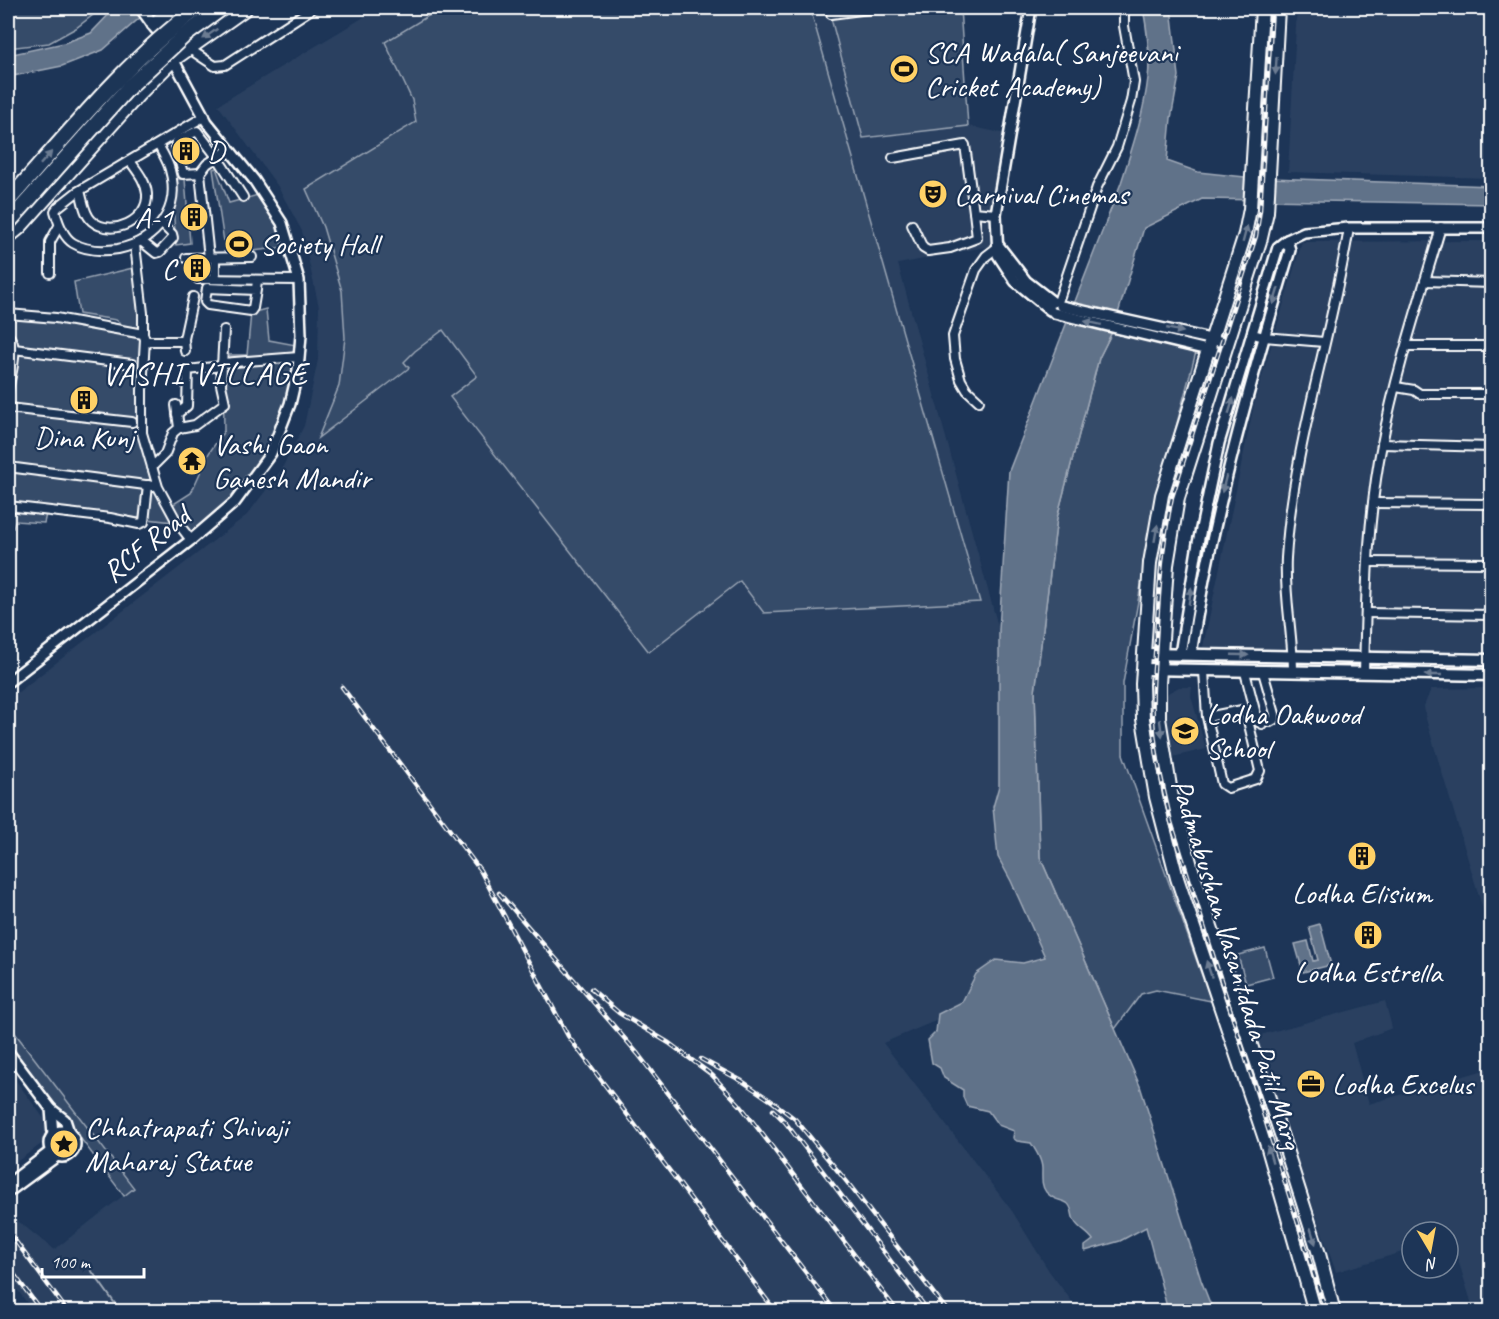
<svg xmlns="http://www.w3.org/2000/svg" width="1499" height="1319" viewBox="0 0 1499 1319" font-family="Caveat,sans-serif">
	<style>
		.built { fill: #2a4161 }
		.green { fill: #364b69; stroke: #9aa5b4; stroke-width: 1.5 }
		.water { fill: #617289; stroke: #a0aab8; stroke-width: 1.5 }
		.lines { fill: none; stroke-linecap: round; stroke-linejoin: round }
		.stream { stroke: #a0aab8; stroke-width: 2 }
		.minor-casing { stroke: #fff; stroke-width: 12 }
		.tertiary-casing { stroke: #fff; stroke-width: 14 }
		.secondary-casing { stroke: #fff; stroke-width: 15 }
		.primary-casing { stroke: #fff; stroke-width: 16 }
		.motorway-casing { stroke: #fff; stroke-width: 18 }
		.minor { stroke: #1d3557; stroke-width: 8 }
		.tertiary { stroke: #1d3557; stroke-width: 9 }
		.secondary { stroke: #1d3557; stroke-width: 10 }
		.primary { stroke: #1d3557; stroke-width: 12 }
		.motorway { stroke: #1d3557; stroke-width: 14 }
		.rail-casing { stroke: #fff; stroke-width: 4.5 }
		.rail { stroke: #1d3557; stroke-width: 2; stroke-dasharray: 7; stroke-linecap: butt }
		.motorway-bridge-casing { stroke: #fff; stroke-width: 18; stroke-linecap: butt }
		.motorway-bridge { stroke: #1d3557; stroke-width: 14 }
		.oneway { fill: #6c7c92 }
		.labels { text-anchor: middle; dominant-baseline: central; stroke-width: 4.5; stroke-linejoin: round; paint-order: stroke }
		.poi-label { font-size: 30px; fill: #fff; stroke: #1d3557; text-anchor: start }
		.street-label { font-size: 30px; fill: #fff; stroke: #1d3557 }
		.neighbourhood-label { font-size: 32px; letter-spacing: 1.5px; fill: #fff; stroke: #1d3557 }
	</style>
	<rect width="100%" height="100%" fill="#1d3557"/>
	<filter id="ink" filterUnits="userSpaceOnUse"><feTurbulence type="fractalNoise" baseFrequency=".0167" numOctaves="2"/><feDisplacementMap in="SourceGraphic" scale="12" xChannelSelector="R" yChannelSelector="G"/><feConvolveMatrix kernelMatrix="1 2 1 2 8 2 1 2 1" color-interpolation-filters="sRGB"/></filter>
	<g filter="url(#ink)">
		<g class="built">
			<path d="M379,8h449l36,130 104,-12 38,8 -16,112 -92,18 101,366v156l-6,21 5,50 13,24 39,86 -84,41 -83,35 129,168 37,60 30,40h-1046l-25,-34v-64l46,37 79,-62 -125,-163v-325l239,-185 33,-43 24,-46 14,-66 1,-53 -17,-76 -25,-46 -59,-80z"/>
			<path d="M1297,8h194v170l-203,-6z"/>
			<path d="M1491,241v410l-70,1 -218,-5 52,-247 47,-158z"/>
			<path d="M1179,687h13l-1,9 15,53 -38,9 -6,-50 6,-15z"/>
			<path d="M1491,688h1l-1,248 -65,-217 -2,-13 7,-17z"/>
			<path d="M1385,1001l7,27 -40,15 17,61 122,-36v243h-17l-23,-74 -3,1v-6h-36v17l-76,23 -83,-235z"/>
			<path d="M8,1070l40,54 -4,18 -36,26z"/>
		</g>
		<g class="green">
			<path d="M8,8h94l-26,20 -27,15 -41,5z"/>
			<path d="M441,8h369l170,594 -216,11 -24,-32 -91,71 -199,-255 27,-21 -34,-46 -28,21 -11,11 5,6 -91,70 21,-52 6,-48 -3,-47 -19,-64 -17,-38 110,-67 -4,-22 -27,-58z"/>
			<path d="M841,8h119l8,118 -105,12 -34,-127 13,-1z"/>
			<path d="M216,168l13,35 29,-8 19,29 8,23 -32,4 -4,-2 -2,-11 -23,4 -11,-73z"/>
			<path d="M171,179h14l5,64 -14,2z"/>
			<path d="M133,268l9,70v95l32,89 -166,-19v-193l132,28 -24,-18 -37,-6 -5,-32z"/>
			<path d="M266,309l3,31 27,5c-2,53 -26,109 -60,149 -13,15 -30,28 -44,41l-13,-15 -7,-15 19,-12 18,-40 15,-22 -1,-76h24l4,-42z"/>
			<path d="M1113,330l83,22 -39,146 -34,185v71l88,247 -55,-11 -15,4 -26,35 -75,-172 -5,-165 22,-174 42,-160z"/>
			<path d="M8,508l38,6 -2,9 -29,-2 -2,7 -5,1z"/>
			<path d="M1265,948l8,29 -27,7 -8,-29z"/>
			<path d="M8,1024l126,164 -10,8 -116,-154z"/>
		</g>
		<g class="water">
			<path d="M115,8h30l-2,7 -40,35 -41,16 -54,11v-22l56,-12 27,-10z"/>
			<path d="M1143,8h28l8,68 -8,42 -4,43 31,11 47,5 247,9 -1,18 -289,-5 -58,29 -31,102 -14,28 -42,160 -22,174 5,165 100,229 61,194 12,31h-45l-22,-84 -26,14 -35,10v-5l8,-6c-5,-8 -15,-11 -19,-20 -3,-6 -1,-13 -7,-17 -7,-4 -13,-2 -21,-11 -5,-6 -4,-15 -4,-23 0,-9 -6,-18 -11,-26l-14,-2 -4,-3 1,-7 -16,-6 -10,-14 -21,-5 -4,-9v-7l-19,-12 -4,-10 -8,-5 -4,-23 8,-8 2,-18 24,-12 14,-28 20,-14 27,3 22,-6 -34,-76 -13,-24 -5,-50 6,-21v-156l10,-159 112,-288c11,-34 23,-70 27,-105 3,-23 -1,-48 -5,-70z"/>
			<path d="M1320,924l11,41 -28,7 -8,-28 13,-3 5,20 5,-1 -9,-33z"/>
		</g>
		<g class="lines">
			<path class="stream" d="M91,1270l30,42"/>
			<g class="minor-casing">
				<g id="minor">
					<path d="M831,14l45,-6"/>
					<path d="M188,48l27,18 10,-1 88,-57"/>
					<path d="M158,144c4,9 10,17 12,26 11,39 -13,71 -52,79 -14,2 -32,2 -45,-6 -10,-6 -15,-21 -18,-32l3,-4 19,-15 128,-76"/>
					<path d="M893,158l72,-13 9,67 22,2"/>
					<path d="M200,173l-17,1 -7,-28 1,-5 20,-10 20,26 26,40"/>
					<path d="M80,191c3,9 4,23 12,30 20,17 57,-1 55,-27 -1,-13 -10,-23 -17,-33"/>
					<path d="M912,225l11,23 5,3 22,-3 27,-10 -3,-26"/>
					<path d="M141,241l15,12 4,-1 13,-14 -1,-4 -10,-10"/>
					<path d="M135,245l8,68v21"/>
					<path d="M186,258l66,-1"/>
					<path d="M209,258l-9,-85 7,-9 23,-15"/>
					<path d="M215,258v21"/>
					<path d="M50,273v-31l9,-16"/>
					<path d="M198,279l101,1"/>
					<path d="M1425,281l67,2"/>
					<path d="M256,290l-49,-2 -2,14 3,3 43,6 2,-3 3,-18 1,-10"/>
					<path d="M1058,302l39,-115 20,-40 14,-46 3,-19 -10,-56v-18"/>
					<path d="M8,314l48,4 87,16 2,5 -3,51v43l16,54 19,35 14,18"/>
					<path d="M1253,334l11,3 60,5"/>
					<path d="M8,335c13,13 2,40 0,56"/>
					<path d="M145,341h39"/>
					<path d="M1407,346h85"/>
					<path d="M14,349l118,15"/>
					<path d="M185,351l-1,-12 9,-42"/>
					<path d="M222,363l77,-6"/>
					<path d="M1396,387l18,3 6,4h72"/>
					<path d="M979,401l-12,-11 -6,-10 -6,-21 -2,-23 23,-66 10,-14 13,-10"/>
					<path d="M8,408l124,14"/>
					<path d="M177,414l10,-8 1,-36 34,-4"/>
					<path d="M179,428l16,-3 30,-22 -4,-18 3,-55"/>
					<path d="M1382,444l110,3"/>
					<path d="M8,467l145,19"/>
					<path d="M152,467l13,-13 8,-21 6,-5 -3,-23"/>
					<path d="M1373,503l119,1"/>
					<path d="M8,506l102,12 29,6 5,-2 4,-37"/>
					<path d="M1368,562l124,1"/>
					<path d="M1366,613l126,2"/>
					<path d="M1204,671l3,46 35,-7 4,2 14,59 -4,8 -28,9 -6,-4 -15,-67"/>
					<path d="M1245,672l13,50 4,2"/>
					<path d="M1263,672l12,42v5l-5,3"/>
					<path d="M1293,672c0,-38 -9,-75 -7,-114 7,-112 45,-219 63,-330"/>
					<path d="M1364,673c2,-76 3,-154 18,-229 14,-73 38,-145 59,-217"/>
				</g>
			</g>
			<g class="tertiary-casing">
				<g id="tertiary">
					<path d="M1031,8l-35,206 2,41 17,26 35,29"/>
					<path d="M999,246l27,35 27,21"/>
					<path d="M1061,306l167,37"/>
					<path d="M1054,313l170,41"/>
					<path d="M1180,654l18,-111 21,-100 59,-196 9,-7 17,-8 45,-4h143"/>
					<path d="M1191,654c21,-138 59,-271 99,-404l-3,-10"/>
					<path d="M8,682l183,-142 44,-38 36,-49 19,-49 8,-34 3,-35 -2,-55 -17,-57 -28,-43 -47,-58 -34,-63"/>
					<path d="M8,1052l43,57 2,26"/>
					<path d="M51,1109l14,11 4,12"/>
					<circle cx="62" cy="1144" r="13"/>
					<path d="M8,1184l43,-33"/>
					<path d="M8,1192l49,-36"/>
				</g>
			</g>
			<g class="secondary-casing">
				<g id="secondary">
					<path d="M141,8l15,21"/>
					<path d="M1144,654l348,6"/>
					<path d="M1144,669l348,6"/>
				</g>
			</g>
			<g class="primary-casing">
				<g id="primary">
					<path d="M1262,8l-12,201 -5,25 -83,261 -12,68 -8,121 1,35 13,78 21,81 90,267 48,167"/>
					<path d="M1278,8l-11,204 -6,26 -83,260 -11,67 -8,119v34l12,75 22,80 90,267 36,114 15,58"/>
				</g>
			</g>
			<g class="motorway-casing">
				<g id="motorway">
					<path d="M154,24l23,-16"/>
					<path d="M8,236l11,-9 118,-132 36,-36 72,-51"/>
				</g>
			</g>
			<use href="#minor" class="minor"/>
			<use href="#tertiary" class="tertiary"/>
			<use href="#secondary" class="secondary"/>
			<use href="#primary" class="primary"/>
			<use href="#motorway" class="motorway"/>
			<g class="rail-casing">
				<g id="rail">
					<path d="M1272,8l-12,202 -4,26 -84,261c-10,47 -13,94 -16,142 -2,34 -6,68 -1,102 3,27 10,54 16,81l155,490"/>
					<path d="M342,687l138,183 88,166 208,276"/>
					<path d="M499,893l139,161 198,258"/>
					<path d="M591,989l28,24 50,30 43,32 28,30 158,207"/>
					<path d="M701,1059l41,22 31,21 22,17 52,63 101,130"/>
					<path d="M773,1110l12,12 50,65 94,125"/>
					<path d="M8,1231l60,81"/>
					<path d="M8,1266l34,46"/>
				</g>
			</g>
			<use href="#rail" class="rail"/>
			<g class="motorway-bridge-casing">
				<g id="motorway-bridge">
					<path d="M8,201c60,-67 117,-139 190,-193"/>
					<path d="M8,223l121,-136 55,-51 38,-28"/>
				</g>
			</g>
			<use href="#motorway-bridge" class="motorway-bridge"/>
		</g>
		<defs><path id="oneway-solid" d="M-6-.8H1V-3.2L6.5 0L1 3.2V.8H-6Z" transform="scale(1.5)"/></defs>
		<g class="oneway">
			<use href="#oneway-solid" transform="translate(210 34) rotate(145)"/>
			<use href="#oneway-solid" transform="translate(1276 66) rotate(94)"/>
			<use href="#oneway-solid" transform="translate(46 158) rotate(-48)"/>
			<use href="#oneway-solid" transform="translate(1245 234) rotate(-75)"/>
			<use href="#oneway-solid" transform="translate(1276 296) rotate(107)"/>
			<use href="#oneway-solid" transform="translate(1093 323) rotate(-168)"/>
			<use href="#oneway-solid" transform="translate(1175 330) rotate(13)"/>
			<use href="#oneway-solid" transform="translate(1231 406) rotate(-73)"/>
			<use href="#oneway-solid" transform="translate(1224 484) rotate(104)"/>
			<use href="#oneway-solid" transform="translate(1156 533) rotate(-80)"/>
			<use href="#oneway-solid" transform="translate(1190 596) rotate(-81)"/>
			<use href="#oneway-solid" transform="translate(1240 655) rotate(2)"/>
			<use href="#oneway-solid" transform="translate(1433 675) rotate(-180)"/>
			<use href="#oneway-solid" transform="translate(1161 728) rotate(82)"/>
			<use href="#oneway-solid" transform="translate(1209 969) rotate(-108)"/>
			<use href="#oneway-solid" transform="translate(1270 1154) rotate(-106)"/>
			<use href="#oneway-solid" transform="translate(1313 1236) rotate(72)"/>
		</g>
	</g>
	<defs>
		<g id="stadium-disc" transform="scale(1.5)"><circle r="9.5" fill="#ffd166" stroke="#1d3557"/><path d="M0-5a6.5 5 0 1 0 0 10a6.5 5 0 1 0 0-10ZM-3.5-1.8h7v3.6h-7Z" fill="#111"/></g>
		<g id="building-disc" transform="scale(1.5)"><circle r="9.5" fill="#ffd166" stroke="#1d3557"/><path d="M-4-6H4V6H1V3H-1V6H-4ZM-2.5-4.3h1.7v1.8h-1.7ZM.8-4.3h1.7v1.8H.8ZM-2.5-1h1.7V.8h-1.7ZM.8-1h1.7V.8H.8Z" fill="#111"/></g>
		<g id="theatre-disc" transform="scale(1.5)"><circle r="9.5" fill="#ffd166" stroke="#1d3557"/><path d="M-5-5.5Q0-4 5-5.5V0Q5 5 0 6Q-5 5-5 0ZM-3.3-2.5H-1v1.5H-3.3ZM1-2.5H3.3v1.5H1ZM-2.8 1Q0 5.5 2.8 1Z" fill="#111"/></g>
		<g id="temple-disc" transform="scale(1.5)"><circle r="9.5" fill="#ffd166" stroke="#1d3557"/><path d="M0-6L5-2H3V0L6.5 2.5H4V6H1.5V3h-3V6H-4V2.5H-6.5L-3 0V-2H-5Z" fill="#111"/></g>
		<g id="school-disc" transform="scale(1.5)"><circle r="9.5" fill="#ffd166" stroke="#1d3557"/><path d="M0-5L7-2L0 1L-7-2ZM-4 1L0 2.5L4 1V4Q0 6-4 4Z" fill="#111"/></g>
		<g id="office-disc" transform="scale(1.5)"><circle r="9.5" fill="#ffd166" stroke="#1d3557"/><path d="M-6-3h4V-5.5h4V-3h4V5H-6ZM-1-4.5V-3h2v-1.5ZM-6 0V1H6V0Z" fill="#111"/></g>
		<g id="sight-disc" transform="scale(1.5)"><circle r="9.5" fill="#ffd166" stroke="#1d3557"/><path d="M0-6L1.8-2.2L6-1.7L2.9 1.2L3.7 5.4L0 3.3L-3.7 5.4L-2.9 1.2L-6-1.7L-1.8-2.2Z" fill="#111"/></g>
	</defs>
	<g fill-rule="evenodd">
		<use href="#stadium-disc" x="904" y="69"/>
		<use href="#building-disc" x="186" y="151"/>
		<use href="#theatre-disc" x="933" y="194"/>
		<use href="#building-disc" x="194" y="217"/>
		<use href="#stadium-disc" x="239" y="244"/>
		<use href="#building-disc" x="197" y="268"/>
		<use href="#building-disc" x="84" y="400"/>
		<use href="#temple-disc" x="192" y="461"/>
		<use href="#school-disc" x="1185" y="731"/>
		<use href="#building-disc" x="1362" y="856"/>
		<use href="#building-disc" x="1368" y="935"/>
		<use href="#office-disc" x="1311" y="1084"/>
		<use href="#sight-disc" x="64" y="1144"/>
	</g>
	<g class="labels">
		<g class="poi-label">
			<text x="925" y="52">SCA Wadala( Sanjeevani<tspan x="925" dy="34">Cricket Academy)</tspan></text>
			<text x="207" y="151">D</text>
			<text x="954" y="194">Carnival Cinemas</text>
			<text x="173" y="217" text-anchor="end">A-1</text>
			<text x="260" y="244">Society Hall</text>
			<text x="176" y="268" text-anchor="end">C</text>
			<text x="84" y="437" text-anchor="middle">Dina Kunj</text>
			<text x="213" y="444">Vashi Gaon<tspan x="213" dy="34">Ganesh Mandir</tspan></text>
			<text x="1206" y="714">Lodha Oakwood<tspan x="1206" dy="34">School</tspan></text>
			<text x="1362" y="893" text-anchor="middle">Lodha Elisium</text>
			<text x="1368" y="972" text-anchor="middle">Lodha Estrella</text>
			<text x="1332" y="1084">Lodha Excelus</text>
			<text x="85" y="1127">Chhatrapati Shivaji<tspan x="85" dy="34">Maharaj Statue</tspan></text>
		</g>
		<g class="street-label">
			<text transform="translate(146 544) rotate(-39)">RCF Road</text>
			<text transform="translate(1237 964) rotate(73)">Padmabushan Vasantdada Patil Marg</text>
		</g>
		<g class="neighbourhood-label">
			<text x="205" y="373">VASHI VILLAGE</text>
		</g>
	</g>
	<rect width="1499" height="1319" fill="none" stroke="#1d3557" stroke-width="30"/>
	<rect x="15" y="15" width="1469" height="1289" fill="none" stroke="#fff" stroke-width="2" filter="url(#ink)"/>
	<g transform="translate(1430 1250) rotate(170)"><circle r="28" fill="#1d3557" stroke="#77869a" stroke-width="1.5"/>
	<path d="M0-4.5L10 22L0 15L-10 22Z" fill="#ffd166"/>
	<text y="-9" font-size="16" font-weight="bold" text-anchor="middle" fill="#ffffff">N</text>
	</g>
	<path d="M42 1268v9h102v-9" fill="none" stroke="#ffffff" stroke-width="3"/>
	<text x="51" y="1268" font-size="18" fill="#ffffff" stroke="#1d3557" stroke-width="4.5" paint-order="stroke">100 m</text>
</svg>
